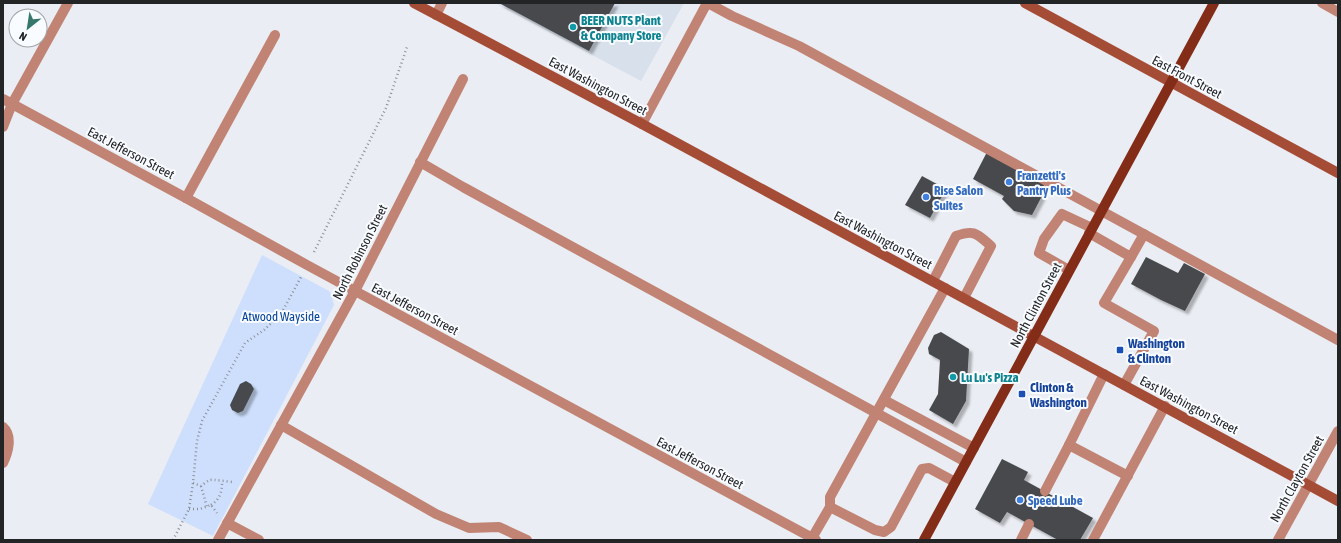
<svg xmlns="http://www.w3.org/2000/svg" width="1341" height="543" viewBox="0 0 1341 543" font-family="'Asap Condensed',sans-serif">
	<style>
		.built { fill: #d8e0eb }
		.green { fill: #cddffc }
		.building { fill: #474a4e; filter: url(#shadow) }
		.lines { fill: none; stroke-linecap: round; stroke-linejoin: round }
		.path { stroke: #8e9095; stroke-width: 2.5; stroke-dasharray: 1 3; stroke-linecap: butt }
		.lane { stroke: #c18373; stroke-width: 10 }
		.street { stroke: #c18373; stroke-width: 10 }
		.secondary { stroke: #a54c36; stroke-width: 10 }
		.primary { stroke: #832d18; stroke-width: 10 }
		.culture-dot { fill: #0f9aa8; stroke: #f8fbff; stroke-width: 1.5 }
		.shop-dot { fill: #3f7fe0; stroke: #f8fbff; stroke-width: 1.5 }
		.transit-dot { fill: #1a4fb4; stroke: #f8fbff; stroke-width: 1.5 }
		.labels { text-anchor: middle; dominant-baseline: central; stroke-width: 4; stroke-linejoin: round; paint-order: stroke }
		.culture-label { font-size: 13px; font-weight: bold; fill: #0d838f; stroke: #f8fbff; text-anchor: start }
		.street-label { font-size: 13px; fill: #232426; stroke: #f8fbff }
		.shop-label { font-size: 13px; font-weight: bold; fill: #366cbe; stroke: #f8fbff; text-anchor: start }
		.park-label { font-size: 13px; fill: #074499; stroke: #f8fbff }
		.transit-label { font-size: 13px; font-weight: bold; fill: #164399; stroke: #f8fbff; text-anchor: start }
	</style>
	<defs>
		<filter id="shadow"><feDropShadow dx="3.5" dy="3.5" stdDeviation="1" flood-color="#0004"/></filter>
	</defs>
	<rect width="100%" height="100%" fill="#eaedf3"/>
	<path class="built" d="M495,3h189l-43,78z"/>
	<path class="green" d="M262,255l67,36 2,3 3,11 -121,231 -65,-32z"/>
	<g class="building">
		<path d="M499,3h116l-26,48z"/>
		<path d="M987,152l58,32 -6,10 3,2 -10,19 -18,-4 -12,-12 2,-3 -31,-17z"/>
		<path d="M922,176l24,13 -16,29 -25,-13z"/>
		<path d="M1146,257l32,16 6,-10 21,11 -20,37 -24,-11 -30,-16z"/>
		<path d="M941,332l28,17 -3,52 -13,23 -24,-14 9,-16 2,-34 -11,-6 -1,-6 6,-13z"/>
		<path d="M246,381l5,3 3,5 -11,22 -5,2 -6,-3 -2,-5 10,-21z"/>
		<path d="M1002,459l26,13 -4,8 69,38 -13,22h-22l-51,-28 -7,11 -25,-14z"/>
	</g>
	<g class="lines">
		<g class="path">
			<path d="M314,252l72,-144 21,-61"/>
			<path d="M193,483l8,3c3,-2 6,-5 9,-6 4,-1 18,2 24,2"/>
			<path d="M201,486l6,21"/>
			<path d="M211,505c9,-6 11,-13 11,-23"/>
			<path d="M189,509h11l11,-4 6,8"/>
			<path d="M173,540l16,-31 4,-26 4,-42 5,-20 43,-78 19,-13 17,-16 20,-37"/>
		</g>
		<g class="lane">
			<path d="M708,3l24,13 67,30 539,294"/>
			<path d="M1322,3l16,9"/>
			<path d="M436,15l6,-12"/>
			<path d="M420,162l43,25 503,275"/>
			<path d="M186,198l89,-163"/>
			<path d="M1089,233l42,24 13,-23"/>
			<path d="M1069,270l-30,-17 5,-14 18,-25 30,14"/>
			<path d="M933,281l23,-45c19,-7 21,-2 35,10l-27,52"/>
			<path d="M1104,374l-35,71 59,31"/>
			<path d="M1124,385l30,-54 -50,-28 27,-46"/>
			<path d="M884,400l90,48"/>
			<path d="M281,425l155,89 33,14 30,-1 28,13"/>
			<path d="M1045,491l24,-46"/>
			<path d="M830,507v-10l115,-209"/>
			<path d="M812,538l18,-31 45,23 9,2 7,-5 31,-58 7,-1 26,14"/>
			<path d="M1021,540l8,-16"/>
			<path d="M1093,540l72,-134"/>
		</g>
		<g class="street">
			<path d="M3,99l183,99 121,67 509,275"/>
			<path d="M642,124l65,-121"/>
			<path d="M3,127l9,-23 56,-101"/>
			<path d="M3,427c10,9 5,26 0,36"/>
			<path d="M227,523l32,17"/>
			<path d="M218,540l137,-249 108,-212"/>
			<path d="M1278,540l60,-109"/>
		</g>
		<g class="secondary">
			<path d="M414,3l228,121 696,377"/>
			<path d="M1025,3l313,170"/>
		</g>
		<path class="primary" d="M924,540l290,-537"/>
	</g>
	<g class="culture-dot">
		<circle cx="573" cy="27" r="4"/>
		<circle cx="953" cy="377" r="4"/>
	</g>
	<g class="shop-dot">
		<circle cx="1009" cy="182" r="4"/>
		<circle cx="926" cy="197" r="4"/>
		<circle cx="1020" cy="500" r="4"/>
	</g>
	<g class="transit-dot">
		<rect x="1116" y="346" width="8" height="8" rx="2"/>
		<rect x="1018" y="390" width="8" height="8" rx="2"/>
	</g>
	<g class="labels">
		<g class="culture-label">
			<text x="581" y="20">BEER NUTS Plant<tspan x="581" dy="15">&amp; Company Store</tspan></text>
			<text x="961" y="377">Lu Lu's Pizza</text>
		</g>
		<g class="street-label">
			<text transform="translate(1187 77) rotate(28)">East Front Street</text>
			<text transform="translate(598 86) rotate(28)">East Washington Street</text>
			<text transform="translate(131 153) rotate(28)">East Jefferson Street</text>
			<text transform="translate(883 240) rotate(28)">East Washington Street</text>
			<text transform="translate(360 252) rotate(-63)">North Robinson Street</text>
			<text transform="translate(1036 305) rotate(-62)">North Clinton Street</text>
			<text transform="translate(415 309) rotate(28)">East Jefferson Street</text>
			<text transform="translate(1189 405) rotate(28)">East Washington Street</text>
			<text transform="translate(700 463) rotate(28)">East Jefferson Street</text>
			<text transform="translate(1297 479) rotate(-61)">North Clayton Street</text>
		</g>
		<g class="shop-label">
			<text x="1017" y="175">Franzetti's<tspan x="1017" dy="15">Pantry Plus</tspan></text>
			<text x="934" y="190">Rise Salon<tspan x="934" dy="15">Suites</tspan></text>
			<text x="1028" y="500">Speed Lube</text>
		</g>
		<g class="park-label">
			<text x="281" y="316">Atwood Wayside</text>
		</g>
		<g class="transit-label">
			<text x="1128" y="343">Washington<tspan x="1128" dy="15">&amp; Clinton</tspan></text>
			<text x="1030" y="387">Clinton &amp;<tspan x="1030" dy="15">Washington</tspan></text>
		</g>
	</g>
	<rect width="1341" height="543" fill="none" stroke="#232426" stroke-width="8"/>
	<g transform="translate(28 28) rotate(210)"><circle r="19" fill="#f8fbff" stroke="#a3a5a8"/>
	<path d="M0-3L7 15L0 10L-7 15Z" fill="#35786b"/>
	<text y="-6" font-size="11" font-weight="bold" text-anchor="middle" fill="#232426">N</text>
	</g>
</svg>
